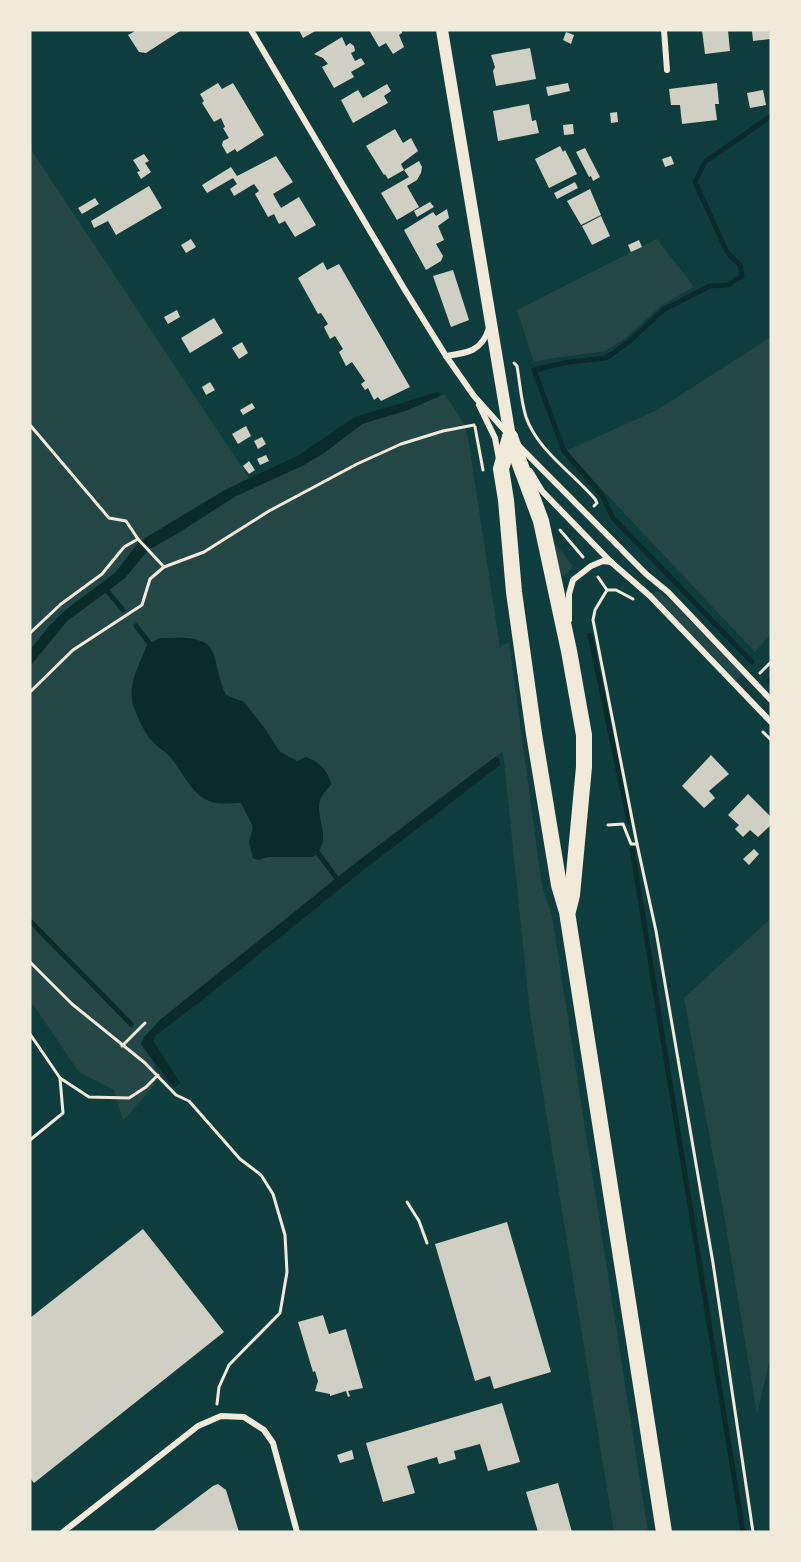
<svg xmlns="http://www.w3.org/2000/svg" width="801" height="1562" viewBox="0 0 801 1562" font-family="'Public Sans',sans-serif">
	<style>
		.green { fill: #244646 }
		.water { fill: #0a2a2b }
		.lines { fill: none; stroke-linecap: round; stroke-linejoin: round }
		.stream { stroke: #0a2a2b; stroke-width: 5 }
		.building { fill: #cfcfc3 }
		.path { stroke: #f1e9da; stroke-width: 3 }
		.minor { stroke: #f1e9da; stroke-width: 6 }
		.secondary { stroke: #f1e9da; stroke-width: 12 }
		.trunk { stroke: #f1e9da; stroke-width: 16 }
	</style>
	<rect width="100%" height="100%" fill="#0f3d3e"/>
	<g class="green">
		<path d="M30,148l219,330 -38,20 -72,44 -24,31 -47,35 -18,17 -20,25z"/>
		<path d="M657,239l37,48 -32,18 -35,32 -22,14 -58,8 -13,3 -17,-52z"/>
		<path d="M771,337v297l-16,18 -189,-201 91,-41z"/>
		<path d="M445,394l19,30 4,14 32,209 9,-5 33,244 10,30 96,616h-34l-84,-519 -27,-262 -154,117 -189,152 -16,17 -3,7 13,19 2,20 -33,38 -9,-31 -35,-18 -49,-72v-334l37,-45 58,-43 23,-28 30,-17 58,-37 66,-30 22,-13 38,-29 46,-14z"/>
		<path d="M553,541l20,25 -8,10 -5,-1z"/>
		<path d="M657,591l16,12 68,71 -5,6 -83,-86z"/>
		<path d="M771,918v436l-14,60 -34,-205 -39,-211z"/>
	</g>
	<g class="water">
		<path d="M438,392l3,3 -33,15 -46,14 -38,29 -22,13 -66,30 -58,37 -30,17 -23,28 -58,43 -37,45v-16l20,-25 18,-17 47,-35 24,-31 86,-52 74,-35 56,-38z"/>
		<path d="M160,638c16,0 47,-4 53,15 5,14 6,28 13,42l18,7 22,28 14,22 17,9 9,-4c12,4 23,14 25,28 -5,5 -12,13 -12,21 -1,17 13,36 -6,51h-45l-10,3 -5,-2 -4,-16 4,-15 -12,-24c-10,0 -24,2 -32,-2 -17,-8 -24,-24 -34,-38 -5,-8 -13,-13 -20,-19 -9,-7 -22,-34 -23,-45 -3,-17 9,-38 15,-54z"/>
		<path d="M495,757l4,1 1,7 -139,107 -160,129 -46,35 -1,6 26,41 -5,4 -3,-2 -31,-41 3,-7 16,-17 189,-152z"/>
	</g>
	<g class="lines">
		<g class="stream">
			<path d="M105,588l18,22"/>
			<path d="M136,626l14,18"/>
			<path d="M590,635l39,187"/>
			<path d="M752,662l-139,-144 -11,-23 -38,-44 -30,-81 35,-8 37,-4 24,-17 33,-31 47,-24 18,-1 14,-9 -2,-11 -13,-13 -32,-70 10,-20 66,-46"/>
			<path d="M769,681l2,2"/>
			<path d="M632,849l111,683"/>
			<path d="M318,853l22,30"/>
			<path d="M30,921l101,103"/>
		</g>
	</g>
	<g class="building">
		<path d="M137,30h42l1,1 -34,22 -7,-1 -11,-17z"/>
		<path d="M299,30h18l-14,8z"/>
		<path d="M369,30h33v3l-3,2 5,12 -11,7 -7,-11 -7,4z"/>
		<path d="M702,30h26l2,21 -25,3z"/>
		<path d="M752,30h19v9l-18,2z"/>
		<path d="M566,32l8,3 -3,9 -8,-4z"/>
		<path d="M342,37l4,9 4,-3 4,3 1,5 -4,2 4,8 6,-3 4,6 -14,8 3,5 -20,11 -12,-21 6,-3 -5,-6 -9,-4z"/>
		<path d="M530,48l6,31 -40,7 -3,-15 2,-4 -4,-12z"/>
		<path d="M218,83l4,6 11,-6 31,52 -27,17 -2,-3 -8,5 -5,-9 1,-4 6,-3 -6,-10 2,-1 -4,-9 -7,4 -12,-19 2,-2 -4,-7z"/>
		<path d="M568,83l2,8 -22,5 -2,-9z"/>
		<path d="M717,83l2,21h-4l2,16 -35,4 -2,-19h-9l-2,-16z"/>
		<path d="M387,84l4,7 -7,5 4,7 -35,20 -12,-23 17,-10 5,8z"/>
		<path d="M763,90l3,15 -16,3 -3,-15z"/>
		<path d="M529,104l3,17 4,-1 3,13 -41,8 -5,-30z"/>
		<path d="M617,112l1,10 -7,1 -1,-10z"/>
		<path d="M573,124l1,10 -10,1 -1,-10z"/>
		<path d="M395,129l8,14 8,-5 7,13 -17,13 3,6 -16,9 -3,-5 -1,1 -18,-29z"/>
		<path d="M560,146l3,6 2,-2 12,24 -28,14 -14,-29z"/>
		<path d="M585,148l15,29 -7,4 -2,-5 -2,1 -13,-25z"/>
		<path d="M144,154l5,7 -4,2 6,9 -10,7 -4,-7 3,-1 -7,-11z"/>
		<path d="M276,156l17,26 -20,12 8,14 18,-11 17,28 -21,12 -10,-16 -6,3 -5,-10 -6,3 -13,-23 4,-3 -5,-7 -20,12 -4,-7 7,-5 -4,-6 -26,15 -5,-8 29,-18 6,9z"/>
		<path d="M671,156l3,8 -9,3 -3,-8z"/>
		<path d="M419,161l3,6 -1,6 -4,7 -10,6 12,21 -22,13 -16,-27 28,-16 -5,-7z"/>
		<path d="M575,182l3,6 -21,11 -3,-6z"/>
		<path d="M149,186l13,22 -46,27 -8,-14 -14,7 -3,-7z"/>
		<path d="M590,189l11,26 -20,10 -14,-24z"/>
		<path d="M95,198l4,6 -17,10 -4,-6z"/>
		<path d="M430,202l4,5 -17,10 -3,-6z"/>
		<path d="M447,209l2,9 -11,8 6,14 -8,4 7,12 -2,5 -15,9 -22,-40 29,-18 3,4z"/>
		<path d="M601,216l9,20 -18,9 -10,-19z"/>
		<path d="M191,239l5,8 -10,6 -5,-8z"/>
		<path d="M639,240l3,7 -11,5 -3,-7z"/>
		<path d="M323,262l4,8 12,-6 71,123 -29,14 -3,-4 -4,3 -6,-12 -3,2 -4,-6 4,-3 -13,-19 -6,4 -7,-14 4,-3 -8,-13 -5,3 -6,-12 4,-3 -7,-11 -3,1 -20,-36z"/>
		<path d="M453,270l16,50 -18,7 -18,-51z"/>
		<path d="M177,310l3,7 -12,7 -4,-7z"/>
		<path d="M214,318l9,15 -33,20 -9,-15z"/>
		<path d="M242,342l6,11 -9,6 -7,-11z"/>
		<path d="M210,382l5,8 -9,5 -4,-8z"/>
		<path d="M252,403l3,5 -12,7 -3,-5z"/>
		<path d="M246,426l5,10 -13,8 -6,-10z"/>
		<path d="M262,437l4,7 -8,5 -4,-8z"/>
		<path d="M266,455l3,6 -9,4 -3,-6z"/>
		<path d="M249,461l6,9 -6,4 -6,-8z"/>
		<path d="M711,755l18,19 -20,17 6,7 -11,10 -22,-22z"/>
		<path d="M748,794l23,23v8l-13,12 -8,-7 -7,7 -8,-8 4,-4 -11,-10z"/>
		<path d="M754,849l5,5 -10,11 -6,-6z"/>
		<path d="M507,1222l44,150 -57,17 -4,-13 -15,5 -40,-137z"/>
		<path d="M143,1229l81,103 -190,151 -4,-5v-160z"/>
		<path d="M323,1315l6,19 17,-5 17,59 -15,3 2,5 -2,1 -2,-6 -16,5v-2l-15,-3 3,-10 -3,-10 -2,1 -15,-50z"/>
		<path d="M502,1403l18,59 -32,9 -8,-27 -26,7 2,8 -17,5 -2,-7 -30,9 8,27 -32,9 -17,-59z"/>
		<path d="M352,1450l2,9 -14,4 -3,-8z"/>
		<path d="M558,1483l14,49h-34l-12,-40z"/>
		<path d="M218,1484l8,6 13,42h-87l61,-46z"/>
	</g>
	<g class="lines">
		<g class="path">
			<path d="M514,363l3,3c3,17 4,35 9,51 12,34 46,55 69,82l2,4 -3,3"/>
			<path d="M30,425l79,93 17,3 12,18 26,28"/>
			<path d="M475,427l8,43"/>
			<path d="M560,530l23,27"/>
			<path d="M598,577l9,13 -12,20 -2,10 44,224 19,87 57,332 40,269"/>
			<path d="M607,590h9l17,9"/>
			<path d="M30,633l31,-29 41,-30 22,-27 14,-8"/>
			<path d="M760,673l11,-11"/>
			<path d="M30,692l43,-42 69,-45 8,-26 14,-12 40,-15 65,-41 88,-47 44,-20 42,-13 31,-6"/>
			<path d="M763,732l8,8"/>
			<path d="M608,825l15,-1 8,20h6"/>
			<path d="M30,962l42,42 73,59 31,32 13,6 51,58 21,16 12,19 12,41 2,37 -7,41 -51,52 -10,22 -2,17"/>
			<path d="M30,1034l30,44 3,35 -33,27"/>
			<path d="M122,1046l23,-23"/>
			<path d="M60,1078l29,19 40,1 17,-11 12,-12"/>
			<path d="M407,1202l12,19 8,22"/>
		</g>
		<g class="minor">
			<path d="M251,30l154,260 41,66 28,40 34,38"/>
			<path d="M664,30l3,40"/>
			<path d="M446,356c22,-3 36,-5 43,-28"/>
			<path d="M479,405l16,33 4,21"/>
			<path d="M519,446l127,128 22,18 103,108"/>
			<path d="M530,471l12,20 69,71 39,34 121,126"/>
			<path d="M569,620v-26l4,-14 18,-14 12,-5 8,1"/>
			<path d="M63,1532l135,-106 23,-10 23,1 20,13 9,13 24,89"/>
		</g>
		<path class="secondary" d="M442,30l68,407"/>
		<g class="trunk">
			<path d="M510,437l-9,32 5,31 8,92 20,142 25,151 8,27 97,620"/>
			<path d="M510,437l31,84 28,130 15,84v32l-12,128 -4,16"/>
		</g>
	</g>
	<rect width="801" height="1562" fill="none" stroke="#f1e9da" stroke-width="63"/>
</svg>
